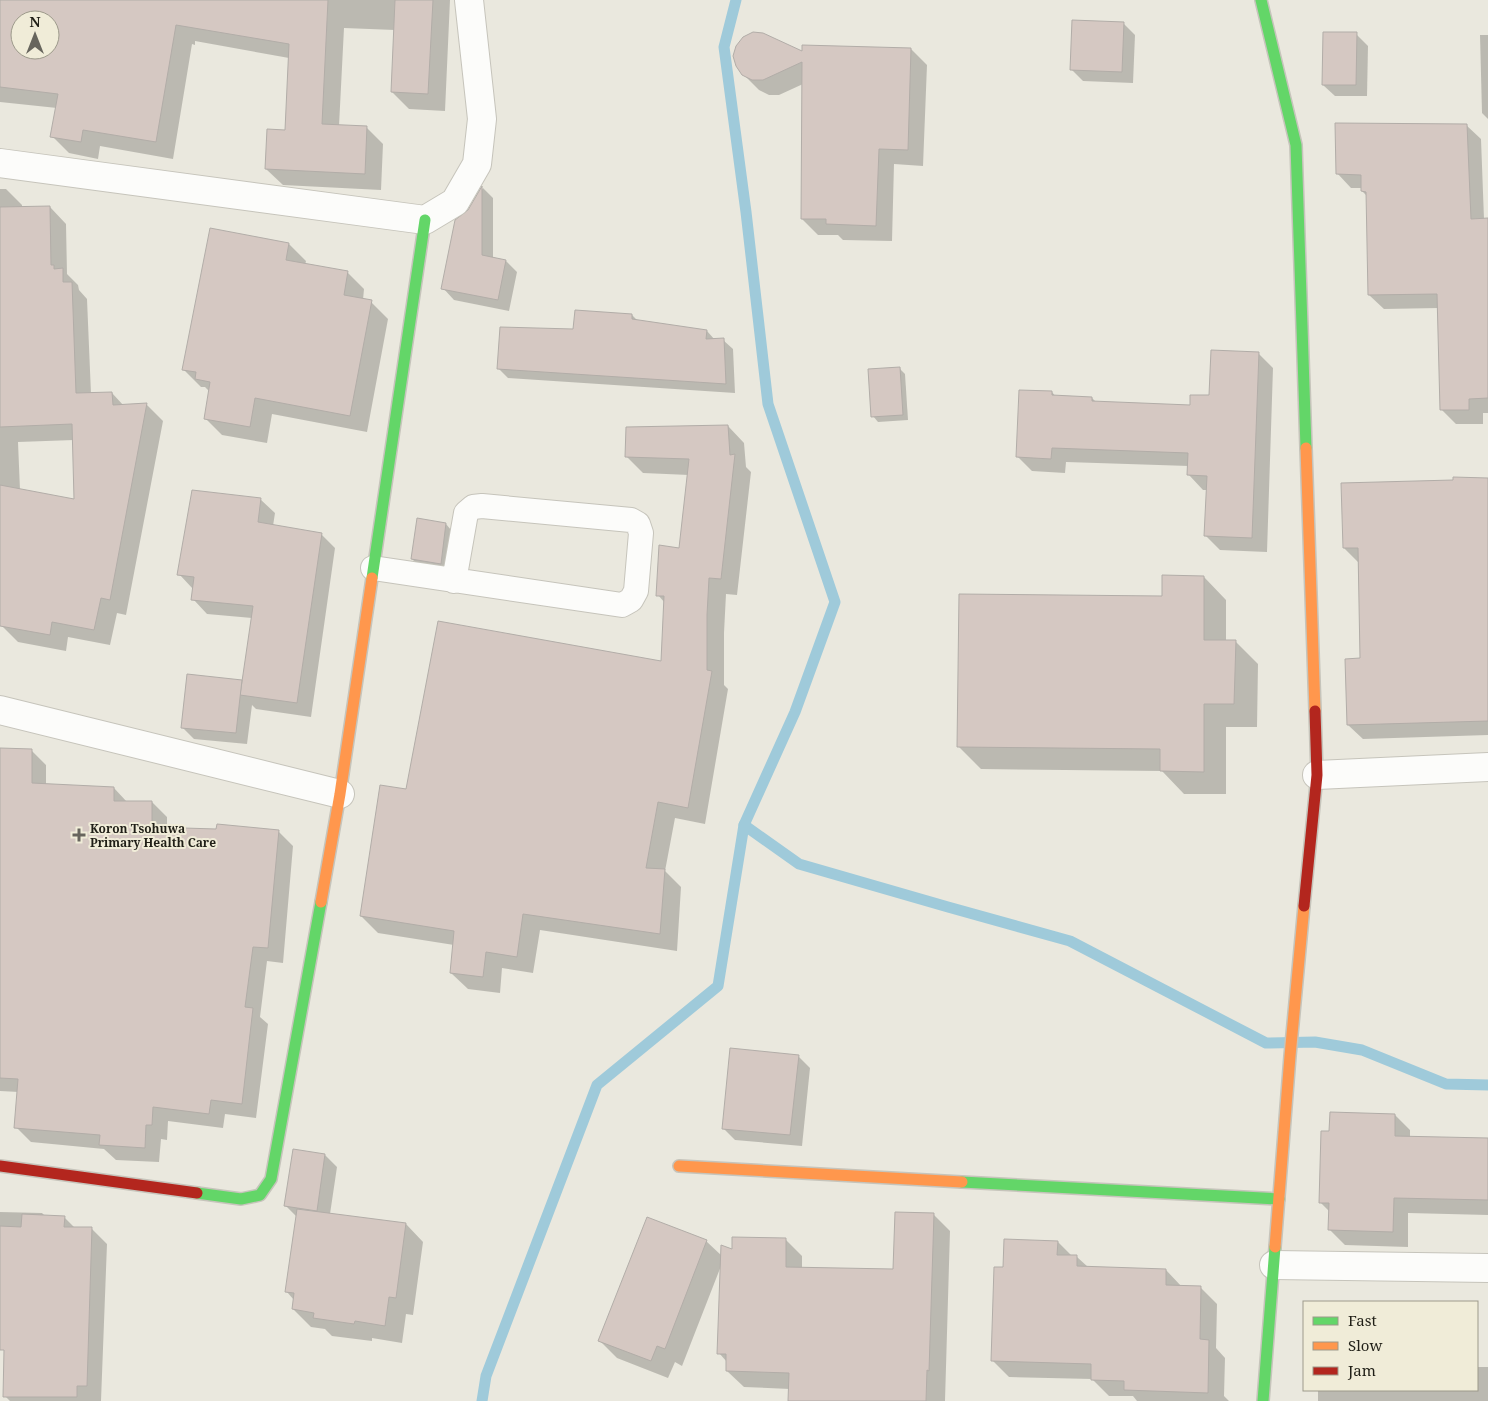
<svg xmlns="http://www.w3.org/2000/svg" width="1488" height="1401" viewBox="0 0 1488 1401" font-family="'Noto Serif',serif">
	<style>
		.shadow { fill: #0003; fill-rule: evenodd }
		.lines { fill: none; stroke-linecap: round; stroke-linejoin: round }
		.stream { stroke: #9fcada; stroke-width: 11 }
		.building { fill: #d5c8c2; stroke: #b2ada8; fill-rule: evenodd }
		.lane-casing { stroke: #c6c4bb; stroke-width: 26 }
		.street-casing { stroke: #c6c4bb; stroke-width: 30 }
		.fast-casing { stroke: #c6c4bb; stroke-width: 14 }
		.slow-casing { stroke: #c6c4bb; stroke-width: 14 }
		.jam-casing { stroke: #c6c4bb; stroke-width: 14 }
		.lane { stroke: #fcfcfa; stroke-width: 24 }
		.street { stroke: #fcfcfa; stroke-width: 28 }
		.fast { stroke: #63d668; stroke-width: 11 }
		.slow { stroke: #ff974d; stroke-width: 11 }
		.jam { stroke: #b3261e; stroke-width: 11 }
		.poi-dot { fill: #67655d; stroke: #f0ecd8; stroke-width: 2 }
		.labels { text-anchor: middle; dominant-baseline: central; stroke-width: 4; stroke-linejoin: round; paint-order: stroke }
		.poi-label { font-size: 12px; font-weight: bold; fill: #201f17; stroke: #f0ecd8; text-anchor: start }
	</style>
	<rect width="100%" height="100%" fill="#eae8de"/>
	<g class="shadow">
		<path d="M0,0h450l-5,111 -36,-2 -17,-17 3,-62 -51,-2 -5,98 27,1 17,17 -2,46 -98,-5 -17,-16 20,-38 3,-73 -94,-17v4l-3,-1 -19,115 -73,-13 -2,13 -29,-6 -17,-17 5,-28 -57,-6zM20,20h30v30h-30z"/>
		<path d="M1123,23l12,12 -2,48 -50,-2 -12,-12z"/>
		<path d="M1356,34l12,12 -1,50h-32l-12,-11z"/>
		<path d="M1480,35h8v84l-6,-6z"/>
		<path d="M911,49l16,16 -4,101 -29,-2 -2,77 -49,-1 -5,-5h-20l-16,-16 1,-135 -24,11h-10l-10,-5 -16,-16 60,-21z"/>
		<path d="M1466,125l15,14 3,80h4v194h-5v11h-27l-14,-14 -3,-102 -55,1 -15,-14 -2,-99 -5,-5v-3h-11l-14,-15z"/>
		<path d="M483,188l10,10v60l13,3 11,11 -8,39 -55,-11 -11,-12 26,-77z"/>
		<path d="M0,189h6l16,16v3l28,-1 16,17 1,50 11,11 1,5 8,9 4,95 21,-1 12,13 23,-1 16,16 -37,194 -9,-2 -7,32 -42,-8 -2,14 -48,-9 -16,-16 -2,-5zM74,440l1,61 -55,-11 -2,-48z"/>
		<path d="M289,244l17,17 -1,4 42,7 17,17 -1,11 8,2 17,17 -21,113 -95,-18 -5,29 -45,-8 -17,-17 5,-26 -5,-5h-4l-17,-17z"/>
		<path d="M632,315l6,6 69,10 8,9h8l10,9 2,44 -227,-15 -9,-9 75,-39z"/>
		<path d="M1258,353l15,15 -6,184 -47,-2 -15,-15 2,-45h-4l-14,-15v-9l-123,-4 -1,11 -33,-2 -15,-15 35,-64 4,5 36,1 4,4 95,4 20,-9z"/>
		<path d="M899,368l6,6 3,46 -30,2 -5,-6z"/>
		<path d="M728,426l16,17 2,24 5,5 -14,123 -11,-1 -2,39v52l4,4 -23,135 -30,-6 -10,53 16,16 -4,64 -137,-21 -7,43 -31,-5 -2,25 -32,-4 -17,-16 3,-28 -76,-12 -17,-17 46,-125 255,-128 3,-60 -7,-8 23,-46 8,-74 -46,-2 -17,-17z"/>
		<path d="M1488,479v256l-125,4 -15,-14 14,-65 -4,-98 -14,-14z"/>
		<path d="M260,499l15,14 -2,13 48,8 14,14 -24,169 -55,-8 -4,-4 -5,39 -53,-5 -12,-12 59,-46 2,2 9,-65 -45,-4 -14,-15v-10l-14,-15z"/>
		<path d="M446,524l5,6 -5,39 -28,-4 -6,-6z"/>
		<path d="M1204,577l22,23v41h9l23,23 -1,63h-31v67h-42l-22,-23 -181,-2 -23,-23 206,-148z"/>
		<path d="M0,749l31,1 15,15v20l68,3 13,14h25l15,15v11l111,3 15,15 -10,117 -16,-2 -7,56 8,7 -12,94 -31,-4 -2,14 -55,-7 -1,19 -6,-1 -2,23 -43,-2 -12,-11 -73,-7 -15,-15 3,-35 -19,-1z"/>
		<path d="M798,1056l12,12 -8,78 -67,-6 -12,-12z"/>
		<path d="M1395,1115l15,15v7l78,2v76l-80,-2v34l-63,-2 -15,-15v-18l-10,-10 10,-70z"/>
		<path d="M325,1155l12,12 -7,47 76,10 17,18 -10,73 -7,-1 -4,29 -30,-5v3l-40,-5 -7,-7 -14,-2 -18,-18 1,-9 -7,-8 10,-75 -11,-11z"/>
		<path d="M0,1212l42,1 3,3 19,1 12,12h16l15,15 -6,157h-91l-5,-5 1,-95h-6z"/>
		<path d="M933,1214l17,17 -5,170h-155v-12l-46,-2 -17,-16v-9l-8,-9 2,-87 -39,100 -7,-4 -7,16 -51,-20 -17,-17 106,-100 16,15 11,-5 53,-11 16,16v12l93,2z"/>
		<path d="M1058,1242l14,14 5,1 11,10 78,3 16,17h18l17,17 -1,44 9,10 -1,38 5,5h-92l-4,-5h-24l-17,-17 -83,-2 -17,-17 13,-92z"/>
		<path d="M1477,1367h11v34h-170v-11h159z"/>
	</g>
	<g class="lines">
		<g class="stream">
			<path d="M744,825l55,39 149,43 122,34 196,102 49,-1 47,8 84,34 42,1"/>
			<path d="M482,1401l4,-25 111,-291 121,-99 26,-161 51,-113 40,-110 -67,-198 -22,-192 -22,-165 12,-47"/>
		</g>
	</g>
	<g class="building">
		<path d="M0,0h328l-6,124 45,2 -2,48 -100,-5 2,-40 18,1 4,-86 -113,-19 -20,117 -73,-12 -2,12 -31,-5 8,-43 -58,-7zM20,20h30v30h-30z"/>
		<path d="M395,0h38l-5,94 -37,-2z"/>
		<path d="M1072,20l52,2 -2,50 -52,-2z"/>
		<path d="M753,32l10,1 39,18v-6l109,3 -3,102 -29,-1 -3,77 -50,-2v-5h-25l1,-157 -39,18h-11l-10,-5 -6,-9 -3,-10 3,-10 7,-9z"/>
		<path d="M1323,32h34l-1,53h-34z"/>
		<path d="M1335,123l132,1 4,95 17,-1v180l-19,1v11h-29l-3,-116 -69,1 -2,-103 -5,-1v-16l-25,-1z"/>
		<path d="M482,186v69l24,5 -8,40 -57,-11 14,-69 13,-10z"/>
		<path d="M50,206l1,59h3v4l9,-1v14h9l4,111 36,-1 1,13 34,-2 -37,197 -9,-2 -7,32 -42,-8 -2,13 -50,-9v-141l74,14 -2,-75 -72,3v-220z"/>
		<path d="M210,228l79,15 -3,17 62,11 -4,24 28,5 -22,116 -95,-18 -5,29 -46,-8 6,-37 -15,-3 1,-7 -14,-2z"/>
		<path d="M575,310l57,4v5l75,11 -1,9 18,-1 2,46 -229,-15 3,-42 73,2z"/>
		<path d="M1211,350l48,2 -7,186 -48,-2 3,-60 -20,-1 1,-22 -136,-5 -1,11 -35,-2 3,-67 33,1v4l40,2v4l98,4v-10h19z"/>
		<path d="M900,367l3,48 -32,2 -3,-48z"/>
		<path d="M728,425l2,30 5,-1 -14,125 -12,-1 -2,37v55l5,1 -24,137 -30,-6 -12,66 19,1 -5,65 -137,-20 -6,43 -31,-5 -3,25 -33,-4 4,-42 -94,-15 20,-131 26,4 32,-168 223,40 3,-65h-8l3,-51 20,3 10,-89 -64,-2 1,-30z"/>
		<path d="M1453,477l35,1v243l-141,4 -2,-66 15,-1 -2,-110h-15l-2,-65 112,-3z"/>
		<path d="M192,490l69,8 -3,24 64,11 -25,170 -57,-8 13,-89 -62,-6 3,-23 -17,-2z"/>
		<path d="M417,518l29,5 -5,41 -30,-5z"/>
		<path d="M1162,575l42,1v64h32l-2,64h-30v68l-44,-1v-22l-203,-2 2,-153 203,2z"/>
		<path d="M187,674l55,6 -6,53 -55,-5z"/>
		<path d="M0,748l32,1v34l82,4v14h38v26l64,2 1,-5 62,6 -11,118 -15,-1 -8,60 8,1 -11,96 -31,-4 -2,14 -56,-7 -1,18h-6l-1,23 -46,-3 1,-10 -86,-7 4,-49 -18,-1z"/>
		<path d="M730,1048l69,7 -9,80 -68,-6z"/>
		<path d="M1330,1112l65,2v22l93,2v62l-94,-2 -1,34 -65,-2 1,-27h-10l2,-72h8z"/>
		<path d="M293,1149l32,5 -8,57 -33,-5z"/>
		<path d="M297,1209l109,14 -10,75 -7,-1 -4,29 -30,-5 -1,3 -41,-6 1,-5 -22,-4 2,-16 -9,-1z"/>
		<path d="M895,1212l39,1 -5,158 -2,-1 -1,31h-138l1,-28 -63,-2v-17h-9l4,-109 11,4v-12l54,1v29l107,2z"/>
		<path d="M22,1214l43,2 -1,11h28l-5,159h-10v11h-74l1,-47h-4v-124l21,1z"/>
		<path d="M647,1217l60,23 -42,109 -8,-3 -6,15 -53,-20z"/>
		<path d="M1004,1239l54,2 -1,14h20v11l89,3v16l35,1 -1,53 9,1 -1,53 -84,-3v-9l-33,-1v-16l-100,-3 3,-94h9z"/>
	</g>
	<g class="lines">
		<g class="lane-casing">
			<path id="lane" d="M373,568l249,37 9,-5 5,-9 5,-58 -3,-9 -7,-4 -149,-14 -9,1 -7,6 -12,68"/>
		</g>
		<g class="street-casing">
			<g id="street">
				<path d="M0,163l425,57 30,-18 22,-38 5,-45 -13,-119"/>
				<path d="M0,710l340,84"/>
				<path d="M1317,775l171,-8"/>
				<path d="M1274,1265l214,3"/>
			</g>
		</g>
		<g class="fast-casing">
			<g id="fast">
				<path d="M1261,0l35,145 10,303"/>
				<path d="M372,578l53,-358"/>
				<path d="M962,1182l317,17"/>
				<path d="M197,1193l44,6 19,-4 11,-16 50,-277"/>
				<path d="M1263,1401l12,-154"/>
			</g>
		</g>
		<g class="slow-casing">
			<g id="slow">
				<path d="M1306,448l9,263"/>
				<path d="M321,902l19,-108 32,-216"/>
				<path d="M679,1166l283,16"/>
				<path d="M1275,1247l15,-191 14,-150"/>
			</g>
		</g>
		<g class="jam-casing">
			<g id="jam">
				<path d="M1304,906l13,-131 -2,-64"/>
				<path d="M0,1166l197,27"/>
			</g>
		</g>
		<use href="#lane" class="lane"/>
		<use href="#street" class="street"/>
		<use href="#fast" class="fast"/>
		<use href="#slow" class="slow"/>
		<use href="#jam" class="jam"/>
	</g>
	<path class="poi-dot" d="M76.5 827.5h5v5h5v5h-5v5h-5v-5h-5v-5h5z"/>
	<g class="labels">
		<g class="poi-label">
			<text x="90" y="828">Koron Tsohuwa<tspan x="90" dy="14">Primary Health Care</tspan></text>
		</g>
	</g>
	<rect x="1303" y="1301" width="175" height="90" fill="#f0ecd8" stroke="#9d9a8b"/>
	<rect x="1313" y="1317" width="25" height="8" fill="#63d668" stroke="#9d9a8b"/>
	<text x="1348" y="1326" font-size="15" fill="#201f17">Fast</text>
	<rect x="1313" y="1342" width="25" height="8" fill="#ff974d" stroke="#9d9a8b"/>
	<text x="1348" y="1351" font-size="15" fill="#201f17">Slow</text>
	<rect x="1313" y="1367" width="25" height="8" fill="#b3261e" stroke="#9d9a8b"/>
	<text x="1348" y="1376" font-size="15" fill="#201f17">Jam</text>
	<g transform="translate(35 35)"><circle r="24" fill="#f0ecd8" stroke="#9d9a8b"/>
	<path d="M0-4L9 19L0 12L-9 19Z" fill="#67655d"/>
	<text y="-8" font-size="14" font-weight="bold" text-anchor="middle" fill="#201f17">N</text>
	</g>
</svg>
